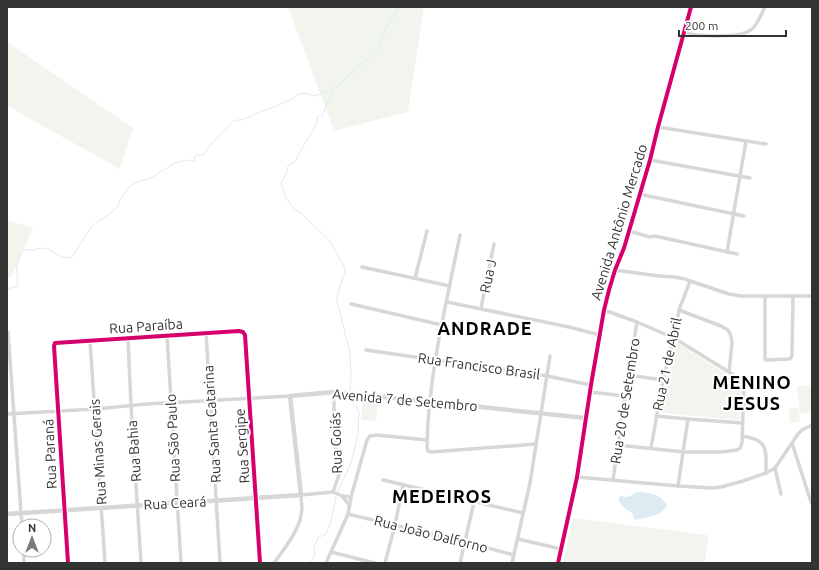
<svg xmlns="http://www.w3.org/2000/svg" width="819" height="570" viewBox="0 0 819 570" font-family="Ubuntu,sans-serif">
	<style>
		.green { fill: #f1f5ed }
		.water { fill: #ddebf3 }
		.lines { fill: none; stroke-linecap: round; stroke-linejoin: round }
		.stream { stroke: #ddebf3; stroke-width: 1 }
		.minor { stroke: #d7d7d7; stroke-width: 3.5 }
		.tertiary { stroke: #d7d7d7; stroke-width: 4.5 }
		.cycleway-casing { stroke: #fff; stroke-width: 6 }
		.cycleway { stroke: #d6006c; stroke-width: 4 }
		.labels { text-anchor: middle; dominant-baseline: central; stroke-width: 4; stroke-linejoin: round; paint-order: stroke }
		.street-label { font-size: 14px; fill: #333; stroke: #fff }
		.district-label { font-size: 18px; font-weight: bold; letter-spacing: 1px; fill: #000; stroke: #fff }
	</style>
	<rect width="100%" height="100%" fill="#fff"/>
	<g class="green">
		<path d="M288,7h136l-16,105 -74,19z"/>
		<path d="M7,42l126,86 -13,41 -113,-63z"/>
		<path d="M7,220l26,8 -22,50h-4z"/>
		<path d="M676,342l52,33 13,11 -1,34 -78,-7z"/>
		<path d="M811,385l1,27 -12,2 -3,-27z"/>
		<path d="M363,398l15,2 -2,21 -15,-1z"/>
		<path d="M789,408h9l2,14 -10,1z"/>
		<path d="M573,518l134,17 1,3 -3,25h-142z"/>
	</g>
	<path class="water" d="M637,492c11,0 24,2 30,13 -4,11 -21,12 -32,15l-1,-2 -1,-3 -2,-3 -7,-4 -6,-8 2,-4c2,0 5,1 8,1 1,0 6,-4 9,-5z"/>
	<g class="lines">
		<g class="stream">
			<path d="M333,91v1l-6,11 -4,12 -6,2v6l-2,4 -14,23 -6,12 -5,2 -3,4v4l-6,12 5,14 8,11 7,4 28,27 15,26 1,6 -5,14 -3,11v4l13,52 1,22 -1,17"/>
			<path d="M7,289l10,-3c1,-6 0,-10 0,-16 -1,-7 4,-15 8,-21l2,1c3,0 7,0 10,-1 3,0 4,-1 7,-1 10,1 15,13 28,9l20,-31 20,-14 6,-6 2,-6 9,-13 10,-6 6,-1 9,-4 21,-13 11,-3 8,1 1,-5 9,-2 11,-15 17,-17 5,-2h5l20,-9 10,-3 20,-9 7,-5 7,-1 8,3 7,-2 10,-4h2l43,-39 12,-27 8,-12 2,-5"/>
			<path d="M337,493l14,-30 7,-29 1,-21 -2,-5 -7,-9v-4"/>
			<path d="M309,563l4,-4 2,-6 -1,-6 5,-11h4l3,-2 1,-3 4,-9 5,-26"/>
		</g>
		<g class="minor">
			<path d="M684,33c15,3 57,6 68,-4 6,-5 9,-15 13,-22"/>
			<path d="M658,127l108,17"/>
			<path d="M650,160l100,18"/>
			<path d="M639,194l105,22"/>
			<path d="M629,231l21,6 5,-1 82,18"/>
			<path d="M460,235c-14,70 -32,141 -33,212l1,4 3,1 105,-8"/>
			<path d="M727,252l19,-111"/>
			<path d="M362,267l88,19"/>
			<path d="M615,270c14,2 29,4 44,6 10,1 21,0 31,5l39,13 12,2h71"/>
			<path d="M415,278l12,-47"/>
			<path d="M765,297v63l24,-1 2,-1 1,-3 1,-59"/>
			<path d="M447,302l122,25 31,8"/>
			<path d="M351,304l91,21"/>
			<path d="M481,308l13,-64"/>
			<path d="M604,310l33,12 37,16 55,34 10,7 5,6 -2,58 -2,5 -3,2 -15,2h-38l-66,-7"/>
			<path d="M679,310l42,16 7,4 3,6 1,7 -3,29"/>
			<path d="M8,332l14,194"/>
			<path d="M206,333l14,230"/>
			<path d="M167,336l14,227"/>
			<path d="M128,339l3,67 10,157"/>
			<path d="M90,341l15,222"/>
			<path d="M366,350l181,26 44,9"/>
			<path d="M628,375l35,5"/>
			<path d="M590,392l35,4"/>
			<path d="M7,414l88,-5 52,-5 143,-8"/>
			<path d="M656,416l32,3 54,4"/>
			<path d="M586,418l18,-108 5,-20 6,-20 9,-22 26,-88 8,-33 33,-120"/>
			<path d="M742,436c27,4 24,13 24,37"/>
			<path d="M792,443l19,59"/>
			<path d="M651,448l12,-68 12,-47 4,-23 11,-29"/>
			<path d="M775,468l6,26"/>
			<path d="M577,477l101,9 35,2 8,-1 22,-6 23,-8 9,-5 23,-34 4,-4 10,-5"/>
			<path d="M383,480l140,33"/>
			<path d="M613,480l12,-84 12,-74"/>
			<path d="M678,486l10,-67"/>
			<path d="M333,492l6,-17v-9l-5,-32v-42"/>
			<path d="M342,496l8,10"/>
			<path d="M64,510l-10,-164 1,-3 184,-12 4,1 2,3 15,228"/>
			<path d="M348,514l117,28 49,13"/>
			<path d="M518,539l43,10"/>
			<path d="M24,550v13"/>
			<path d="M331,552l44,11"/>
			<path d="M274,563c12,-17 27,-34 28,-55 0,-4 -1,-9 -1,-13l32,-3 9,4 9,1"/>
			<path d="M326,563l22,-49 3,-17 16,-57 3,-4 7,-1 50,5"/>
			<path d="M385,563l10,-38 8,-40"/>
			<path d="M460,563l14,-61"/>
			<path d="M512,563l18,-80 20,-127"/>
		</g>
		<g class="tertiary">
			<path d="M64,510l4,53"/>
			<path d="M7,514l294,-19 -11,-99 44,-4 21,2 231,24 -9,59 -19,86"/>
		</g>
		<g class="cycleway-casing">
			<g id="cycleway">
				<path d="M68,563l-14,-217 1,-3 184,-12 4,1 2,3 15,228"/>
				<path d="M558,563l19,-86 14,-92 13,-75 5,-20 6,-20 9,-22 26,-88 8,-33 33,-120"/>
			</g>
		</g>
		<use href="#cycleway" class="cycleway"/>
	</g>
	<g class="labels">
		<g class="street-label">
			<text transform="translate(619 222) rotate(-73)">Avenida Antônio Mercado</text>
			<text transform="translate(488 276) rotate(-78)">Rua J</text>
			<text transform="translate(146 326) rotate(-4)">Rua Paraíba</text>
			<text transform="translate(667 364) rotate(-78)">Rua 21 de Abril</text>
			<text transform="translate(479 366) rotate(8)">Rua Francisco Brasil</text>
			<text transform="translate(405 400) rotate(5)">Avenida 7 de Setembro</text>
			<text transform="translate(625 401) rotate(-81)">Rua 20 de Setembro</text>
			<text transform="translate(212 424) rotate(-94)">Rua Santa Catarina</text>
			<text transform="translate(173 438) rotate(-93)">Rua São Paulo</text>
			<text transform="translate(336 443) rotate(-92)">Rua Goiás</text>
			<text transform="translate(242 446) rotate(-94)">Rua Sergipe</text>
			<text transform="translate(134 451) rotate(-94)">Rua Bahia</text>
			<text transform="translate(98 452) rotate(-94)">Rua Minas Gerais</text>
			<text transform="translate(50 454) rotate(-93)">Rua Paraná</text>
			<text transform="translate(175 503) rotate(-3)">Rua Ceará</text>
			<text transform="translate(431 534) rotate(14)">Rua João Dalforno</text>
		</g>
		<g class="district-label">
			<text x="485" y="328">ANDRADE</text>
			<text x="752" y="382">MENINO<tspan x="752" dy="21">JESUS</tspan></text>
			<text x="442" y="496">MEDEIROS</text>
		</g>
	</g>
	<rect width="819" height="570" fill="none" stroke="#333333" stroke-width="16"/>
	<g transform="translate(32 538)"><circle r="19" fill="#ffffff" stroke="#adadad"/>
	<path d="M0-3L7 15L0 10L-7 15Z" fill="#7a7a7a"/>
	<text y="-6" font-size="11" font-weight="bold" text-anchor="middle" fill="#333333">N</text>
	</g>
	<path d="M679 30v6h107v-6" fill="none" stroke="#333333" stroke-width="2"/>
	<text x="685" y="30" font-size="12" fill="#333333" stroke="#ffffff" stroke-width="3" paint-order="stroke">200 m</text>
</svg>
